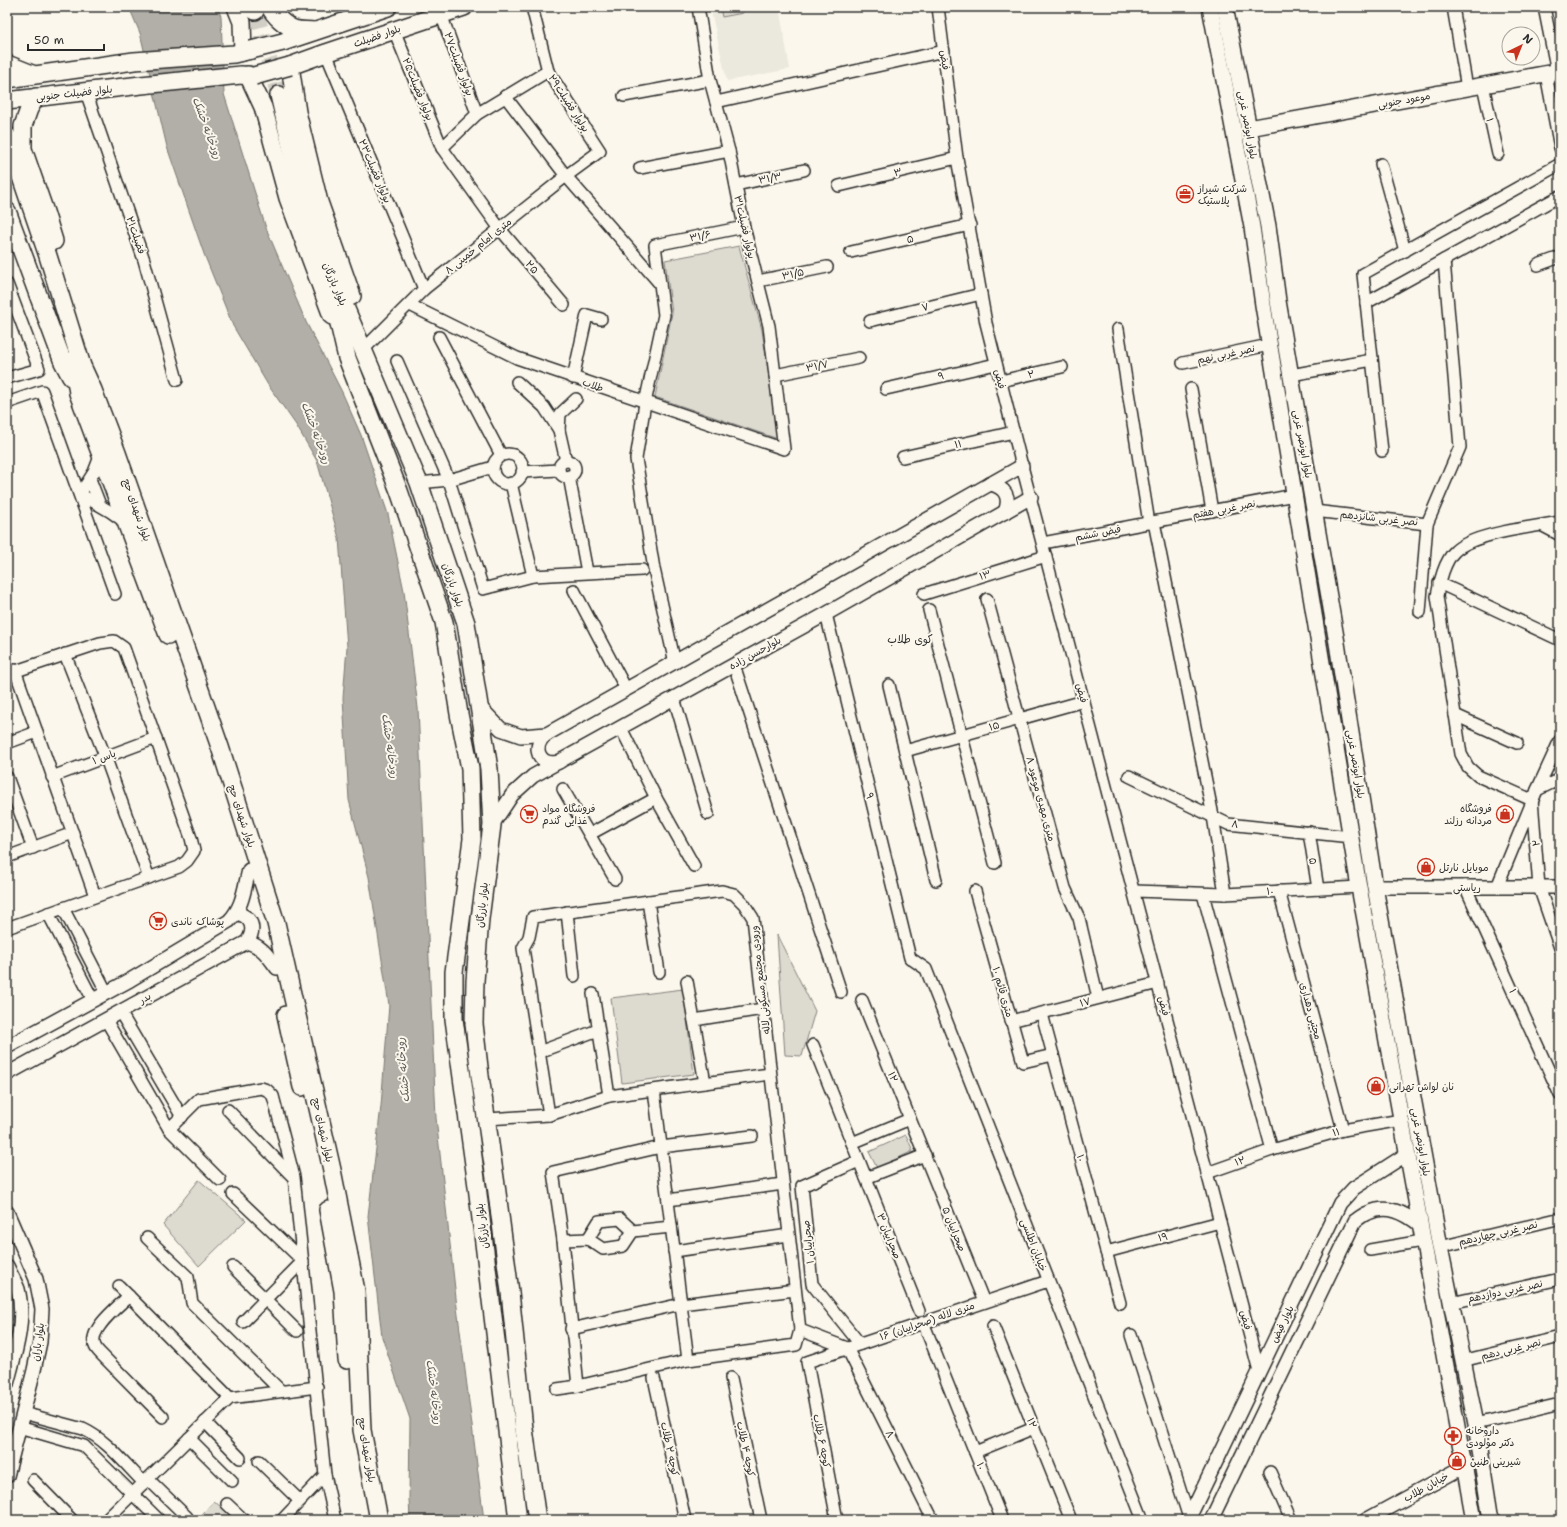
<svg xmlns="http://www.w3.org/2000/svg" width="1567" height="1527" viewBox="0 0 1567 1527" font-family="'Shantell Sans','Playpen Sans Arabic',sans-serif">
	<style>
		.built { fill: #ebe8de }
		.green { fill: #dddad0; stroke: #84827e }
		.water { fill: #b1afa7; stroke: #7b7a75 }
		.lines { fill: none; stroke-linecap: round; stroke-linejoin: round }
		.primary-tunnel { stroke: #d1cec5; stroke-width: 17; stroke-dasharray: 17 8; stroke-linecap: butt }
		.minor-casing { stroke: #2b2b2b; stroke-width: 14 }
		.tertiary-casing { stroke: #2b2b2b; stroke-width: 16 }
		.secondary-casing { stroke: #2b2b2b; stroke-width: 18 }
		.primary-casing { stroke: #2b2b2b; stroke-width: 20 }
		.minor { stroke: #fbf7ec; stroke-width: 11 }
		.tertiary { stroke: #fbf7ec; stroke-width: 13 }
		.secondary { stroke: #fbf7ec; stroke-width: 15 }
		.primary { stroke: #fbf7ec; stroke-width: 17 }
		.primary-bridge-casing { stroke: #2b2b2b; stroke-width: 20; stroke-linecap: butt }
		.primary-bridge { stroke: #fbf7ec; stroke-width: 17 }
		.labels { text-anchor: middle; dominant-baseline: central; stroke-width: 4; stroke-linejoin: round; paint-order: stroke }
		.street-label { font-size: 10px; fill: #2b2b2b; stroke: #fbf7ec }
		.poi-label { font-size: 10px; fill: #2b2b2b; stroke: #fbf7ec; text-anchor: start }
		.water-label { font-size: 11px; font-style: italic; fill: #5a5956; stroke: #fbf7ec }
		.neighbourhood-label { font-size: 11px; fill: #2b2b2b; stroke: #fbf7ec }
	</style>
	<rect width="100%" height="100%" fill="#fbf7ec"/>
	<filter id="ink" filterUnits="userSpaceOnUse"><feTurbulence type="fractalNoise" baseFrequency=".025" numOctaves="2"/><feDisplacementMap in="SourceGraphic" scale="8" xChannelSelector="R" yChannelSelector="G"/><feConvolveMatrix kernelMatrix="1 2 1 2 8 2 1 2 1" color-interpolation-filters="sRGB"/></filter>
	<g filter="url(#ink)">
		<path class="built" d="M710,7h69l11,62 -63,12z"/>
		<g class="green">
			<path d="M720,7h22l1,6 -21,4z"/>
			<path d="M739,246l23,84 16,109 -123,-42 17,-84 -7,-53z"/>
			<path d="M777,935l38,76 -13,45 -17,-1z"/>
			<path d="M683,989l11,85 -72,9 -11,-85z"/>
			<path d="M906,1135l7,16 -36,17 -8,-16z"/>
			<path d="M199,1180l47,40 -47,46 -36,-41z"/>
			<path d="M214,1501l23,19h-40z"/>
		</g>
		<path class="water" d="M129,7h88l4,9 3,78 42,134 40,94 36,70 19,43 27,79 16,77 14,117 18,410 21,189 27,213h-74l-1,-21 1,-80 -28,-82 -14,-121 13,-110 8,-101 -20,-128 -20,-77 -6,-102 4,-51 -8,-109 -22,-77 -21,-36 -28,-40 -35,-59 -29,-72 -37,-107 -27,-114z"/>
		<g class="lines">
			<path class="primary-tunnel" d="M255,11l24,84"/>
			<g class="minor-casing">
				<g id="minor">
					<path d="M938,7l19,151 29,165 36,143 237,905"/>
					<path d="M1453,7l14,81"/>
					<path d="M1544,7l13,65"/>
					<path d="M441,14l36,100"/>
					<path d="M394,30l48,118 58,81 64,76"/>
					<path d="M326,53l98,236"/>
					<path d="M1546,74l14,74"/>
					<path d="M1483,85l15,69"/>
					<path d="M86,92l58,168 33,120"/>
					<path d="M505,96l61,80 94,108"/>
					<path d="M624,96l86,-16"/>
					<path d="M716,102l228,-51"/>
					<path d="M442,148l35,-34 71,-43"/>
					<path d="M1381,164l24,87"/>
					<path d="M640,168l89,-17"/>
					<path d="M736,185l68,-15"/>
					<path d="M839,186l118,-28"/>
					<path d="M851,252l119,-27"/>
					<path d="M1538,265l22,-8"/>
					<path d="M758,281l69,-14"/>
					<path d="M7,284l32,85 -32,9"/>
					<path d="M1366,303l194,-107"/>
					<path d="M410,305l107,53 267,91 -15,-123 -25,-99 -15,-76 -19,-71 -12,-73"/>
					<path d="M870,321l111,-27"/>
					<path d="M1118,329l31,194"/>
					<path d="M439,337l62,118"/>
					<path d="M363,350l61,-61 142,-113 34,-25 -52,-80 -16,-64"/>
					<path d="M397,361l52,119 34,109 50,-13 109,-6"/>
					<path d="M1183,363l86,-18"/>
					<path d="M775,375l84,-17"/>
					<path d="M1291,375l81,-15"/>
					<path d="M573,378l14,-63 14,4"/>
					<path d="M1001,381l61,-14"/>
					<path d="M517,382l27,25 15,23 7,31"/>
					<path d="M886,389l110,-25"/>
					<path d="M1191,389l21,122"/>
					<path d="M7,403l35,-12 73,203"/>
					<path d="M559,430l1,-16 16,-15"/>
					<path d="M1382,451l-19,-177 197,-110"/>
					<path d="M101,454l-7,18 -14,22 31,18 14,10"/>
					<circle cx="508" cy="469" r="15"/>
					<path d="M903,457l111,-25"/>
					<circle cx="567" cy="469" r="8"/>
					<path d="M522,472l37,-2"/>
					<path d="M569,476l18,96"/>
					<path d="M90,479l10,26"/>
					<path d="M419,483l30,-3 44,-13"/>
					<path d="M511,483l22,93"/>
					<path d="M1314,511l113,13 -7,88"/>
					<path d="M1154,522l59,294 12,78"/>
					<path d="M1560,522c-27,5 -86,11 -105,29 -10,9 -16,32 -18,45l24,158 7,13 10,9 54,24 7,87 21,61"/>
					<path d="M1427,524l33,-77 -16,-187"/>
					<path d="M1543,526l17,9"/>
					<path d="M1043,543l251,-48"/>
					<path d="M1439,583l121,57"/>
					<path d="M574,590l52,99"/>
					<path d="M924,594l122,-38"/>
					<path d="M987,599l78,289 14,30 19,80"/>
					<path d="M929,610l66,253"/>
					<path d="M826,614l84,344 16,11 217,551"/>
					<path d="M65,654l40,102 44,122"/>
					<path d="M675,663l-21,-94 -18,-110 9,-56 19,-88 -9,-70 89,-18"/>
					<path d="M734,665l107,327"/>
					<path d="M15,670l80,226"/>
					<path d="M7,674l93,-31 14,-2 10,7 67,190 3,13 -7,10 -8,6 -172,61"/>
					<path d="M889,685l47,195"/>
					<path d="M674,698l34,116"/>
					<path d="M1455,715l62,28"/>
					<path d="M621,728l35,70 38,68"/>
					<path d="M7,743l30,-11"/>
					<path d="M905,751l179,-50"/>
					<path d="M1129,776l99,48 123,13"/>
					<path d="M7,777l26,71"/>
					<path d="M52,777l104,-39"/>
					<path d="M563,789l52,90"/>
					<path d="M1537,790l23,-11"/>
					<path d="M1309,832l9,57"/>
					<path d="M590,834l66,-36"/>
					<path d="M7,857l66,-24"/>
					<path d="M1465,886l95,209"/>
					<path d="M1497,887l40,-97 23,-50"/>
					<path d="M975,891l48,171 30,-7"/>
					<path d="M1134,891l91,3 134,-7"/>
					<path d="M1279,891l64,239"/>
					<path d="M1203,894l69,256"/>
					<path d="M648,901l11,71"/>
					<path d="M63,908l44,85"/>
					<path d="M567,912l7,64"/>
					<path d="M48,913l45,87"/>
					<path d="M687,981l18,102"/>
					<path d="M593,994l16,102"/>
					<path d="M862,1000l122,302"/>
					<path d="M120,1012l62,105"/>
					<path d="M1042,1014l78,289"/>
					<path d="M106,1020l63,109"/>
					<path d="M694,1020l69,-11"/>
					<path d="M1011,1021l147,-38"/>
					<path d="M813,1045l106,266"/>
					<path d="M539,1052l59,-22"/>
					<path d="M654,1090l34,270"/>
					<path d="M228,1110l65,67"/>
					<path d="M549,1115l-26,-167 6,-11 4,-20 189,-26 12,3 10,10 9,14 47,412 47,18 86,172"/>
					<path d="M487,1119l62,-4 60,-19 161,-22"/>
					<path d="M852,1143l58,-24"/>
					<path d="M859,1161l-57,25 10,98 48,60"/>
					<path d="M1207,1173l65,-23 71,-20 58,-10"/>
					<path d="M866,1178l59,-23"/>
					<path d="M220,1180l-51,-51 30,-30 62,-11 6,2 6,6 21,81 31,298 10,45"/>
					<path d="M233,1194l70,67 -60,61"/>
					<path d="M668,1200l115,-16"/>
					<path d="M147,1238l41,39 4,26 89,88"/>
					<path d="M588,1239l11,-18 21,-2 13,12 38,-4"/>
					<path d="M563,1240l25,-1 15,10 20,-3 10,-15"/>
					<path d="M1440,1247l117,-28"/>
					<path d="M1370,1250l52,-9"/>
					<path d="M674,1251l115,-16"/>
					<path d="M1106,1252l114,-30"/>
					<path d="M233,1267l64,64"/>
					<path d="M119,1286l111,112"/>
					<path d="M129,1296c-10,10 -42,34 -34,50 1,3 4,6 6,8l62,63"/>
					<path d="M1451,1303l109,-24"/>
					<path d="M923,1322l79,198"/>
					<path d="M993,1326l78,194"/>
					<path d="M571,1329l110,-25 114,-14"/>
					<path d="M1131,1335l58,183"/>
					<path d="M1462,1361l98,-24"/>
					<path d="M654,1378l31,142"/>
					<path d="M731,1378l30,142"/>
					<path d="M578,1386l-15,-146 -10,-68 108,-25 91,-11"/>
					<path d="M557,1389l21,-3 110,-26 108,-15 4,-15"/>
					<path d="M23,1413l60,16c24,11 42,35 61,54"/>
					<path d="M205,1422l35,36"/>
					<path d="M1476,1424l84,-20"/>
					<path d="M19,1427l65,19 75,74"/>
					<path d="M189,1438l43,43"/>
					<path d="M975,1452l59,-24"/>
					<path d="M259,1461l41,40"/>
					<path d="M1270,1472l21,48"/>
					<path d="M148,1479l39,38"/>
					<path d="M33,1480l39,40"/>
					<path d="M227,1504l17,16"/>
					<path d="M106,1520l124,-122 87,-11"/>
					<path d="M282,1520l43,-45"/>
					<path d="M837,1520l-30,-158 241,-81"/>
				</g>
			</g>
			<g class="tertiary-casing">
				<g id="tertiary">
					<path d="M990,484c15,3 21,13 15,28"/>
					<path d="M479,706l22,23 20,7 26,-2 475,-268"/>
					<path d="M547,734c-17,12 -8,33 12,28"/>
					<path d="M492,825l20,-30 21,-19 293,-162 205,-117"/>
					<path d="M1375,887h185"/>
					<path d="M237,913c15,4 19,16 10,29"/>
					<path d="M7,1047l123,-67 99,-59c14,-14 15,-32 20,-51"/>
					<path d="M7,1074l240,-132c16,5 20,13 30,26"/>
					<path d="M7,1212l29,67 6,30 -2,33 -6,28 -27,106"/>
					<path d="M7,1266c3,7 8,15 11,23 8,32 -3,64 -11,95"/>
					<path d="M1188,1520l152,-317 14,-15 53,-34"/>
					<path d="M1211,1520l144,-299c4,-3 9,-7 13,-8 20,-9 37,0 52,12"/>
					<path d="M1366,1520l99,-54"/>
				</g>
			</g>
			<g class="secondary-casing">
				<g id="secondary">
					<path d="M1210,7l42,220 11,78 96,582 115,633"/>
					<path d="M1225,7l43,219 10,75 59,342 38,244 65,360 36,177 15,96"/>
					<path d="M1249,128l311,-57"/>
				</g>
			</g>
			<g class="primary-casing">
				<g id="primary">
					<path d="M236,7l6,15 1,30"/>
					<path d="M253,7l2,4"/>
					<path d="M270,7c4,9 16,19 24,22 6,2 14,1 20,2"/>
					<path d="M283,42l105,-35"/>
					<path d="M7,64l25,10"/>
					<path d="M248,75l15,32 25,91 44,118"/>
					<path d="M7,79l127,-18 100,-7 17,-4"/>
					<path d="M279,95l26,110 20,54 94,224 47,140 23,146 3,56 -12,94 -5,62 -1,43 6,52 16,109 14,107 14,137 13,91"/>
					<path d="M36,97l-7,12 -6,17v23l22,63 9,29"/>
					<path d="M7,101l134,-16 100,-10 13,1"/>
					<path d="M7,136l41,120 34,110 11,24 24,63 103,294 56,176 56,247 24,121 6,139 17,90"/>
					<path d="M7,211l56,151 8,15"/>
					<path d="M352,296l-33,-94 -22,-90 -7,-46 36,-13 138,-46"/>
					<path d="M334,302l13,56 52,133 45,131 15,92 11,54 2,71 -18,133v47l23,167 41,334"/>
					<path d="M73,360l5,33 90,242"/>
					<path d="M286,1015l16,72"/>
					<path d="M328,1210l15,81 4,69"/>
				</g>
			</g>
			<use href="#minor" class="minor"/>
			<use href="#tertiary" class="tertiary"/>
			<use href="#secondary" class="secondary"/>
			<use href="#primary" class="primary"/>
			<g class="primary-bridge-casing">
				<g id="primary-bridge">
					<path d="M251,50l32,-8"/>
					<path d="M254,76l36,-10"/>
				</g>
			</g>
			<use href="#primary-bridge" class="primary-bridge"/>
		</g>
	</g>
	<defs>
		<g id="office-ring" transform="scale(0.9)"><circle r="9.5" fill="#fbf7ec" stroke="#c8321e" stroke-width="1.5"/><path d="M-6-3h4V-5.5h4V-3h4V5H-6ZM-1-4.5V-3h2v-1.5ZM-6 0V1H6V0Z" fill="#c8321e"/></g>
		<g id="supermarket-ring" transform="scale(0.9)"><circle r="9.5" fill="#fbf7ec" stroke="#c8321e" stroke-width="1.5"/><path d="M-6-5.5h2.5l.6 2H6L4.5 2H-2.5L-4.4-4H-6ZM-1.5 3.2a1.3 1.3 0 1 0 .1 0ZM3 3.2a1.3 1.3 0 1 0 .1 0Z" fill="#c8321e"/></g>
		<g id="shop-ring" transform="scale(0.9)"><circle r="9.5" fill="#fbf7ec" stroke="#c8321e" stroke-width="1.5"/><path d="M-5-2.5h2.3a2.7 3.5 0 0 1 5.4 0H5L5.5 6h-11ZM-1.5-2.5h3a1.5 2.3 0 0 0-3 0Z" fill="#c8321e"/></g>
		<g id="pharmacy-ring" transform="scale(0.9)"><circle r="9.5" fill="#fbf7ec" stroke="#c8321e" stroke-width="1.5"/><path d="M-2-6h4v4h4v4h-4v4h-4v-4h-4v-4h4Z" fill="#c8321e"/></g>
	</defs>
	<g fill-rule="evenodd">
		<use href="#office-ring" x="1185" y="194"/>
		<use href="#supermarket-ring" x="529" y="814"/>
		<use href="#shop-ring" x="1505" y="814"/>
		<use href="#shop-ring" x="1426" y="867"/>
		<use href="#supermarket-ring" x="158" y="921"/>
		<use href="#shop-ring" x="1376" y="1086"/>
		<use href="#pharmacy-ring" x="1453" y="1436"/>
		<use href="#shop-ring" x="1457" y="1461"/>
	</g>
	<g class="labels">
		<g class="street-label">
			<text transform="translate(377 36) rotate(-19)">بلوار فضیلت</text>
			<text transform="translate(945 60) rotate(83)">فیض</text>
			<text transform="translate(459 64) rotate(70)">بولوار فضیلت۲۷</text>
			<text transform="translate(418 89) rotate(68)">بولوار فضیلت۲۵</text>
			<text transform="translate(74 93) rotate(-6)">بلوار فضیلت جنوبی</text>
			<text transform="translate(1404 100) rotate(-10)">موعود جنوبی</text>
			<text transform="translate(569 103) rotate(57)">بولوار فضیلت۲۹</text>
			<text transform="translate(1490 120) rotate(77)">۱</text>
			<text transform="translate(1248 125) rotate(80)">بلوار ابونصر غربی</text>
			<text transform="translate(375 171) rotate(67)">بولوار فضیلت۲۳</text>
			<text transform="translate(898 172) rotate(-14)">۳</text>
			<text transform="translate(770 178) rotate(-12)">۳۱/۳</text>
			<text transform="translate(745 227) rotate(77)">بولوار فضیلت۳۱</text>
			<text transform="translate(136 235) rotate(71)">فضیلت۲۱</text>
			<text transform="translate(700 236) rotate(-11)">۳۱/۶</text>
			<text transform="translate(910 239) rotate(-13)">۵</text>
			<text transform="translate(478 246) rotate(-39)">۸ متری امام خمینی</text>
			<text transform="translate(532 267) rotate(50)">۲۵</text>
			<text transform="translate(793 274) rotate(-12)">۳۱/۵</text>
			<text transform="translate(335 284) rotate(67)">بلوار بازرگان</text>
			<text transform="translate(925 307) rotate(-14)">۷</text>
			<text transform="translate(1226 354) rotate(-12)">نصر غربی نهم</text>
			<text transform="translate(817 366) rotate(-12)">۳۱/۷</text>
			<text transform="translate(1031 374) rotate(-13)">۲</text>
			<text transform="translate(941 376) rotate(-13)">۹</text>
			<text transform="translate(1000 379) rotate(76)">فیض</text>
			<text transform="translate(593 385) rotate(19)">طلاب</text>
			<text transform="translate(958 444) rotate(-12)">۱۱</text>
			<text transform="translate(1303 444) rotate(80)">بلوار ابونصر غربی</text>
			<text transform="translate(1224 509) rotate(-11)">نصر غربی هفتم</text>
			<text transform="translate(137 510) rotate(71)">بلوار شهدای حج</text>
			<text transform="translate(1379 518) rotate(6)">نصر غربی شانزدهم</text>
			<text transform="translate(1098 533) rotate(-11)">فیض ششم</text>
			<text transform="translate(985 575) rotate(-17)">۱۳</text>
			<text transform="translate(453 585) rotate(71)">بلوار بازرگان</text>
			<text transform="translate(755 653) rotate(-29)">بلوارحسن زاده</text>
			<text transform="translate(1082 693) rotate(75)">فیض</text>
			<text transform="translate(994 726) rotate(-16)">۱۵</text>
			<text transform="translate(104 757) rotate(-21)">یاس ۱</text>
			<text transform="translate(1356 764) rotate(81)">بلوار ابونصر غربی</text>
			<text transform="translate(870 796) rotate(76)">۹</text>
			<text transform="translate(1041 799) rotate(75)">۸ متری مهدی موعود</text>
			<text transform="translate(242 816) rotate(72)">بلوار شهدای حج</text>
			<text transform="translate(1235 824) rotate(8)">۸</text>
			<text transform="translate(1536 843) rotate(-94)">۲</text>
			<text transform="translate(1313 861) rotate(81)">۵</text>
			<text x="1467" y="887">ریاستی</text>
			<text transform="translate(1270 891) rotate(-4)">۱۰</text>
			<text transform="translate(482 905) rotate(-84)">بلوار بازرگان</text>
			<text transform="translate(760 980) rotate(-97)">ورودی مجتمع مسکونی لاله</text>
			<text transform="translate(1513 991) rotate(66)">۱</text>
			<text transform="translate(1003 992) rotate(74)">۱۰ متری قائم</text>
			<text transform="translate(145 998) rotate(-29)">بدر</text>
			<text transform="translate(1085 1002) rotate(-15)">۱۷</text>
			<text transform="translate(1164 1006) rotate(75)">فیض</text>
			<text transform="translate(1311 1011) rotate(75)">مجتبی دهداری</text>
			<text transform="translate(893 1077) rotate(68)">۱۲</text>
			<text transform="translate(323 1130) rotate(78)">بلوار شهدای حج</text>
			<text transform="translate(1336 1132) rotate(-15)">۱۱</text>
			<text transform="translate(1421 1142) rotate(80)">بلوار ابونصر غربی</text>
			<text transform="translate(1081 1158) rotate(75)">۱۰</text>
			<text transform="translate(1240 1161) rotate(-20)">۱۲</text>
			<text transform="translate(482 1226) rotate(-97)">بلوار بازرگان</text>
			<text transform="translate(954 1229) rotate(68)">۵ صحراییان</text>
			<text transform="translate(1498 1233) rotate(-13)">نصر غربی چهاردهم</text>
			<text transform="translate(889 1236) rotate(68)">صحراییان ۳</text>
			<text transform="translate(1163 1237) rotate(-14)">۱۹</text>
			<text transform="translate(808 1242) rotate(-96)">صحراییان ۱</text>
			<text transform="translate(1034 1245) rotate(69)">خيابان اطلسى</text>
			<text transform="translate(1505 1291) rotate(-12)">نصر غربی دوازدهم</text>
			<text transform="translate(1246 1320) rotate(75)">فیض</text>
			<text transform="translate(927 1321) rotate(-19)">۱۶ متری لاله (صحراییان)</text>
			<text transform="translate(1282 1324) rotate(-64)">بلوار فیض</text>
			<text transform="translate(38 1342) rotate(-82)">بلوار باران</text>
			<text transform="translate(1511 1349) rotate(-14)">نصر غربی دهم</text>
			<text transform="translate(1032 1423) rotate(68)">۱۲</text>
			<text transform="translate(890 1434) rotate(63)">۸</text>
			<text transform="translate(822 1441) rotate(79)">کوچه ۶ طلاب</text>
			<text transform="translate(670 1449) rotate(78)">کوچه ۲ طلاب</text>
			<text transform="translate(746 1449) rotate(78)">کوچه ۴ طلاب</text>
			<text transform="translate(367 1450) rotate(81)">بلوار شهدای حج</text>
			<text transform="translate(981 1466) rotate(68)">۱۰</text>
			<text transform="translate(1426 1487) rotate(-29)">خیابان طلاب</text>
		</g>
		<g class="poi-label">
			<text x="1198" y="188">شرکت شیراز<tspan x="1198" dy="12">پلاستیک</tspan></text>
			<text x="542" y="808">فروشگاه مواد<tspan x="542" dy="12">غذایی گندم</tspan></text>
			<text x="1492" y="808" text-anchor="end">فروشگاه<tspan x="1492" dy="12">مردانه رزلند</tspan></text>
			<text x="1439" y="867">موبایل نارتل</text>
			<text x="171" y="921">پوشاک ناندی</text>
			<text x="1389" y="1086">نان لواش تهرانی</text>
			<text x="1466" y="1430">داروخانه<tspan x="1466" dy="12">دکتر مولودی</tspan></text>
			<text x="1470" y="1461">شیرینی طنین</text>
		</g>
		<g class="water-label">
			<text transform="translate(207 128) rotate(70)">رودخانه خشک</text>
			<text transform="translate(316 433) rotate(70)">رودخانه خشک</text>
			<text transform="translate(390 746) rotate(82)">رودخانه خشک</text>
			<text transform="translate(403 1070) rotate(-95)">رودخانه خشک</text>
			<text transform="translate(434 1392) rotate(83)">رودخانه خشک</text>
		</g>
		<g class="neighbourhood-label">
			<text x="910" y="639">کوی طلاب</text>
		</g>
	</g>
	<rect width="1567" height="1527" fill="none" stroke="#fbf7ec" stroke-width="24"/>
	<rect x="12" y="12" width="1543" height="1503" fill="none" stroke="#2b2b2b" stroke-width="1.5" filter="url(#ink)"/>
	<g transform="translate(1521 46) rotate(43)"><circle r="19" fill="#fbf7ec" stroke="#a8a59f"/>
	<path d="M0-3L7 15L0 10L-7 15Z" fill="#c8321e"/>
	<text y="-6" font-size="11" font-weight="bold" text-anchor="middle" fill="#2b2b2b">N</text>
	</g>
	<path d="M28 44v6h76v-6" fill="none" stroke="#2b2b2b" stroke-width="2"/>
	<text x="34" y="44" font-size="12" fill="#2b2b2b" stroke="#fbf7ec" stroke-width="3" paint-order="stroke">50 m</text>
</svg>
